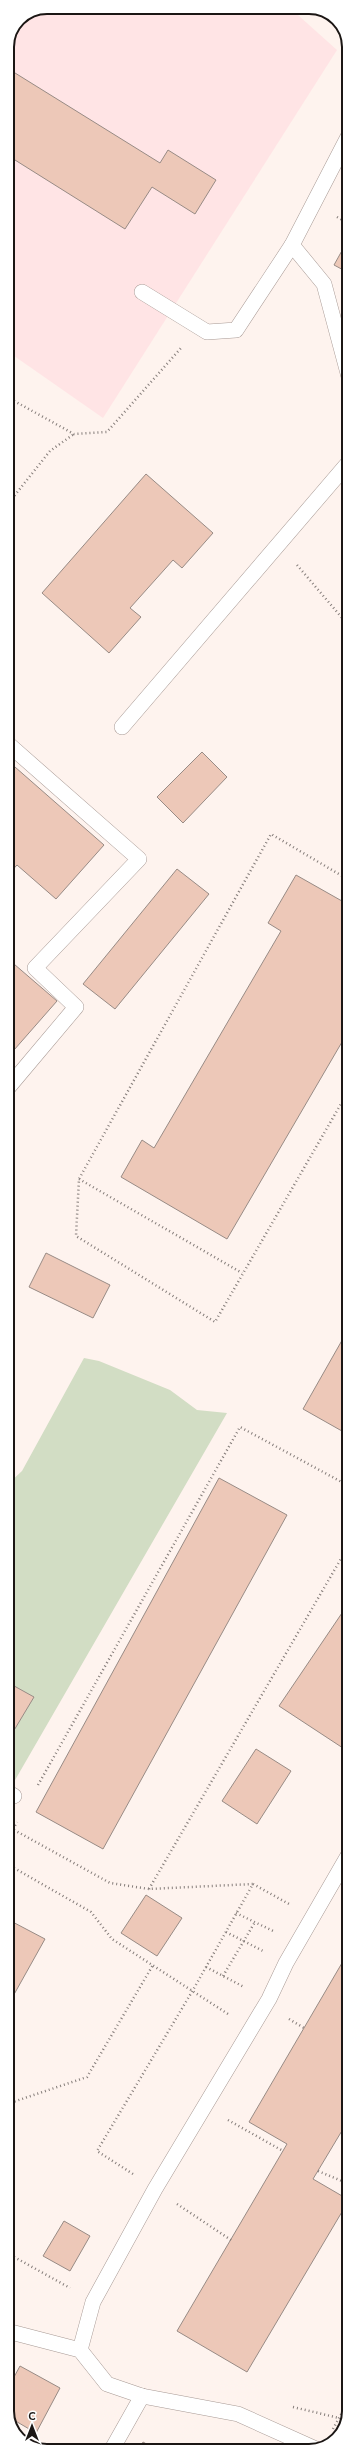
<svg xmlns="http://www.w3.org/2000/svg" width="356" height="2458" viewBox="0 0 356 2458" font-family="'Nunito Sans',sans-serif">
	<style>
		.education { fill: #ffe4e5 }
		.green { fill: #d2ddc4 }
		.building { fill: #edc8b8; stroke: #988b85 }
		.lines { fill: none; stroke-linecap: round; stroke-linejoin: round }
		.service-casing { stroke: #a89a95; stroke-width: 16 }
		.path { stroke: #857d7a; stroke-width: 2.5; stroke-dasharray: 1 3; stroke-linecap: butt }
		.service { stroke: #fff; stroke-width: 15 }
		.rim { fill: none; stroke: #1b1614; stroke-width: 2 }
	</style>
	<rect width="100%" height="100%" fill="#fef3ee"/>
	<path class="education" d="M47,7h242l48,43 -234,368 -96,-67v-304l12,-29z"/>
	<path class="green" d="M84,1358l15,3 71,29 27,20 30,3 -220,381v-309l15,-14z"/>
	<g class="building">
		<path d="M7,68l153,95 8,-13 48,30 -21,34 -43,-27 -27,42 -118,-74z"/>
		<path d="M349,238v35l-15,-8z"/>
		<path d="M146,474l67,59 -31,35 -9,-8 -43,48 11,9 -32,36 -67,-60z"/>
		<path d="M202,752l25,25 -44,46 -26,-26z"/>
		<path d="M7,760l97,85 -48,54 -39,-34 -10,11z"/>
		<path d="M177,869l32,25 -94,115 -32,-25z"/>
		<path d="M296,875l53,30v125l-122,209 -106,-62 21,-37 12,8 127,-217 -13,-8z"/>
		<path d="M7,958l50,43 -50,57z"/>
		<path d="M46,1253l64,32 -17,33 -64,-31z"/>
		<path d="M349,1328v107l-46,-26z"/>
		<path d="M219,1478l68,37 -184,334 -67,-37z"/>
		<path d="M342,1613l7,5v134l-70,-46z"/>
		<path d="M7,1682l27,15 -27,45z"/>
		<path d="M256,1749l35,22 -34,53 -35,-23z"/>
		<path d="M146,1895l36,23 -25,38 -36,-23z"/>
		<path d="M7,1919l38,20 -38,68z"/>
		<path d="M349,1951v168l-36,60 36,21 -102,172 -70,-41 110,-187 -38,-22z"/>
		<path d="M64,2221l26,15 -20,35 -27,-15z"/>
		<path d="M20,2366l40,22 -24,45 -29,-17v-26z"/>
		<path d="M143,2442l16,9h-21z"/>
	</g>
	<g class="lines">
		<g class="service-casing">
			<g id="service">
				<path d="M349,135l-57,110 32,39 25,93"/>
				<path d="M142,292l65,40 29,-2 56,-85"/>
				<path d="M122,727l227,-265"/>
				<path d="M7,743l132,116 -104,109 41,39 -69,82"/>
				<path d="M7,1792l7,4"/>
				<path d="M7,2331l73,19 27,34 35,12 96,18 78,35"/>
				<path d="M80,2350l13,-48 62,-113 114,-190 17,-36 63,-109"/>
				<path d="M111,2451l31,-55"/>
			</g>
		</g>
		<g class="path">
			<path d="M337,217l12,7"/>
			<path d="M7,397l67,37 33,-2 74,-84"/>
			<path d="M7,505l43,-54 24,-17"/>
			<path d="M297,565l52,61"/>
			<path d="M349,880l-78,-46 -192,345 -3,57 139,86 134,-232"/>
			<path d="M79,1179l163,94"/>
			<path d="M38,1785l202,-358 109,59"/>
			<path d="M7,1826l103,57 39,6 104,-5"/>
			<path d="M13,1829l4,-7"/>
			<path d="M7,1864l84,48 21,27 116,75"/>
			<path d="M149,1889l200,-344"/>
			<path d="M236,1913l37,18"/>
			<path d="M344,1919l5,3"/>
			<path d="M226,1932l37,19"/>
			<path d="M206,1967l38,20"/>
			<path d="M223,1976l32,-54"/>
			<path d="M289,2019l15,9"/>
			<path d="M7,2104l80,-27 66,-112"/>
			<path d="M228,2120l55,31"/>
			<path d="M318,2171l31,13"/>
			<path d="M133,2174l-36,-23 96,-161 60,-106 36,20"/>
			<path d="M177,2204l54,36"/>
			<path d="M7,2253l63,35"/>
			<path d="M293,2407l46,11"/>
			<path d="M333,2429l16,-29"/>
		</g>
		<use href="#service" class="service"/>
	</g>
	<path d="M0 0H356V2458H0ZM47 14H309A33 33 0 0 1 342 47V2411A33 33 0 0 1 309 2444H47A33 33 0 0 1 14 2411V47A33 33 0 0 1 47 14Z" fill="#fff" fill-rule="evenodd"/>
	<path class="rim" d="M47 14H309A33 33 0 0 1 342 47V2411A33 33 0 0 1 309 2444H47A33 33 0 0 1 14 2411V47A33 33 0 0 1 47 14Z"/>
	<g transform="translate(32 2426)" stroke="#ffffff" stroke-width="3" paint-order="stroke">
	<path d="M0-3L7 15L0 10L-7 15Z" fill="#1b1614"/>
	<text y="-6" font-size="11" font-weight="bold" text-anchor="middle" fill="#1b1614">С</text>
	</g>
</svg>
